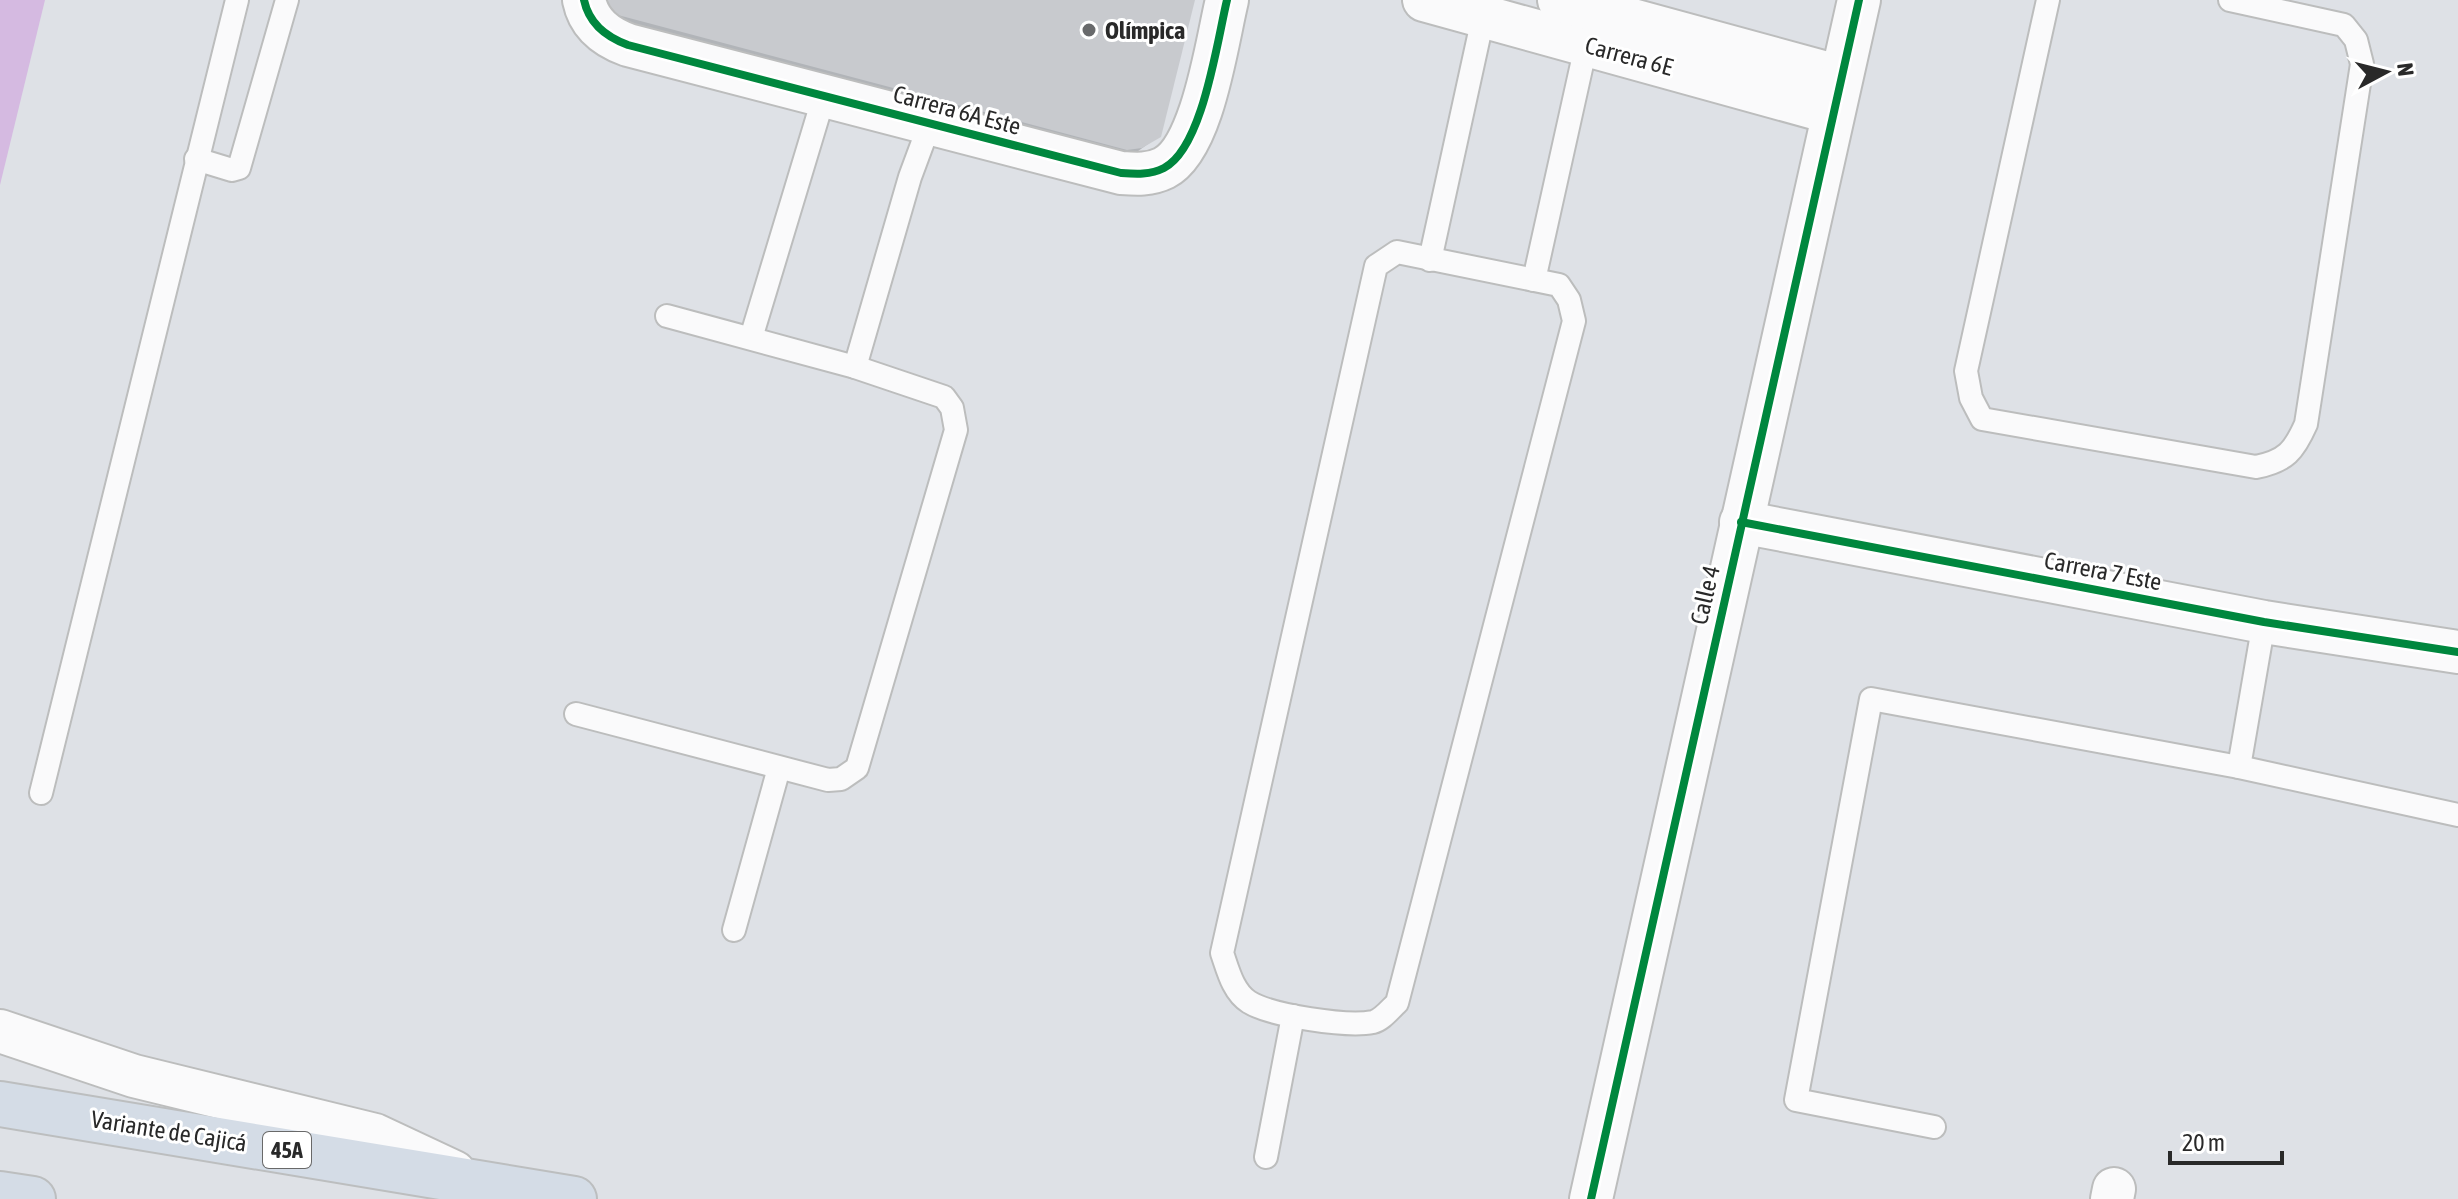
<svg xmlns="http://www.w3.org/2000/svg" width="2458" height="1199" viewBox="0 0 2458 1199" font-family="'Asap Condensed',sans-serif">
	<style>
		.green { fill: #d5bae1 }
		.shadow { fill: #0003 }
		.building { fill: #c8cace }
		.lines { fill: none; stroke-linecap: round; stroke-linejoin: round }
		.lane-casing { stroke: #bcbdbd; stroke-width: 26 }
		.street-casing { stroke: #bcbdbd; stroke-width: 46 }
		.highway-casing { stroke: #bcbebf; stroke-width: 48 }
		.lane { stroke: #fafafb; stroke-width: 22 }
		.street { stroke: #fafafb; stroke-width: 42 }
		.highway { stroke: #d4dce6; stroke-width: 44 }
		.cycleway-casing { stroke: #fff; stroke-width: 13 }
		.cycleway { stroke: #00873e; stroke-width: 8 }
		.poi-dot { fill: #68696b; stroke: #fff; stroke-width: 3 }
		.labels { text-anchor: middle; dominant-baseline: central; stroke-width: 6; stroke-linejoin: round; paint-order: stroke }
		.shield { fill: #fff; stroke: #696969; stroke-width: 2 }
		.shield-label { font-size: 22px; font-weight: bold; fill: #292929 }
		.poi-label { font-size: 24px; font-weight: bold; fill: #292929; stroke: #fff; text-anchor: start }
		.street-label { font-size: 24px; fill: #292929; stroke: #fff }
	</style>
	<rect width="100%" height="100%" fill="#dee1e6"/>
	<path class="green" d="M0,0h45l-45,185z"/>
	<path class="shadow" d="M592,0h601l-34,136 -25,18 -14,1 -513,-135z"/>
	<path class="building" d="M601,0h594l-34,137 -19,11 -15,2 -513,-136z"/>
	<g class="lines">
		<g class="lane-casing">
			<g id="lane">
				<path d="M2048,0l-82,371 5,27 11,21 274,48c30,-6 38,-16 50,-43l56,-360 -6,-24 -12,-15 -114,-25"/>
				<path d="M196,159l36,11 7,-2 48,-168"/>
				<path d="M1397,252l162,33 10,15 5,21 -177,682c-7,6 -15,17 -24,19 -26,5 -101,-6 -124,-20 -16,-10 -21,-32 -27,-49l154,-687z"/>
				<path d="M1430,260l49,-224 10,-18"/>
				<path d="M1534,280l48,-216 8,-18"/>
				<path d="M751,338l73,-242"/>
				<path d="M855,367l55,-190 20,-54"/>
				<path d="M576,714l252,66 13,-1 16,-11 99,-338 -4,-22 -8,-11 -89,-30 -188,-51"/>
				<path d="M2239,767l25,-145"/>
				<path d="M41,793l196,-793"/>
				<path d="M734,930l45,-162"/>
				<path d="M1934,1127l-138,-27 75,-401 368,68 219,48"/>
				<path d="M1266,1157l27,-141"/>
			</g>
		</g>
		<g class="street-casing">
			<g id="street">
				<path d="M584,0c5,24 22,37 44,45l493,128c15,1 29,2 43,-5 39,-20 53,-127 63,-168"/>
				<path d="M1424,0l409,113"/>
				<path d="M1559,0l282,77"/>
				<path d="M1741,522l523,100 194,30"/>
				<path d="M0,1031l134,45 241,59 79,37"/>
				<path d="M1591,1199l268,-1199"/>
				<path d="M2112,1199l2,-10"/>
			</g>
		</g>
		<g class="highway-casing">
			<g id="highway">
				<path d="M0,1104l574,95"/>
				<path d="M0,1194l33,5"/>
			</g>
		</g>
		<use href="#lane" class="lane"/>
		<use href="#street" class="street"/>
		<use href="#highway" class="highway"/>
		<g class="cycleway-casing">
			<g id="cycleway">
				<path d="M584,0c5,24 22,37 44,45l493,128c15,1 29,2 43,-5 39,-20 53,-127 63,-168"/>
				<path d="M1741,522l523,100 194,30"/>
				<path d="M1591,1199l268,-1199"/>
			</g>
		</g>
		<use href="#cycleway" class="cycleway"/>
	</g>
	<circle class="poi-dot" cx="1089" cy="30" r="8"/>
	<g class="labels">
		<rect class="shield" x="263" y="1132" width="48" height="36" rx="6"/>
		<g class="shield-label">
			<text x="287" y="1150">45A</text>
		</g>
		<g class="poi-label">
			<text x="1105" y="30">Olímpica</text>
		</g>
		<g class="street-label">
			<text transform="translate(1629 56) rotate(15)">Carrera 6E</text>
			<text transform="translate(957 110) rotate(15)">Carrera 6A Este</text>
			<text transform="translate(2103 571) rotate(11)">Carrera 7 Este</text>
			<text transform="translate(1705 595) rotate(-77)">Calle 4</text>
			<text transform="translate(169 1131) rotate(9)">Variante de Cajicá</text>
		</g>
	</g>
	<g transform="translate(2386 72) rotate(83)" stroke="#ffffff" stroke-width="6" paint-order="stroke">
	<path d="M0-6L14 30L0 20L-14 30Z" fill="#292929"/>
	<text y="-12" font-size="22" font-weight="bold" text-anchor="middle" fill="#292929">N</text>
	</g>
	<path d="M2170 1151v12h112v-12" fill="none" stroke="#292929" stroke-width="4"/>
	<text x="2182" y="1151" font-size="24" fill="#292929" stroke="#ffffff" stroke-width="6" paint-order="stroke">20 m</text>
</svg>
